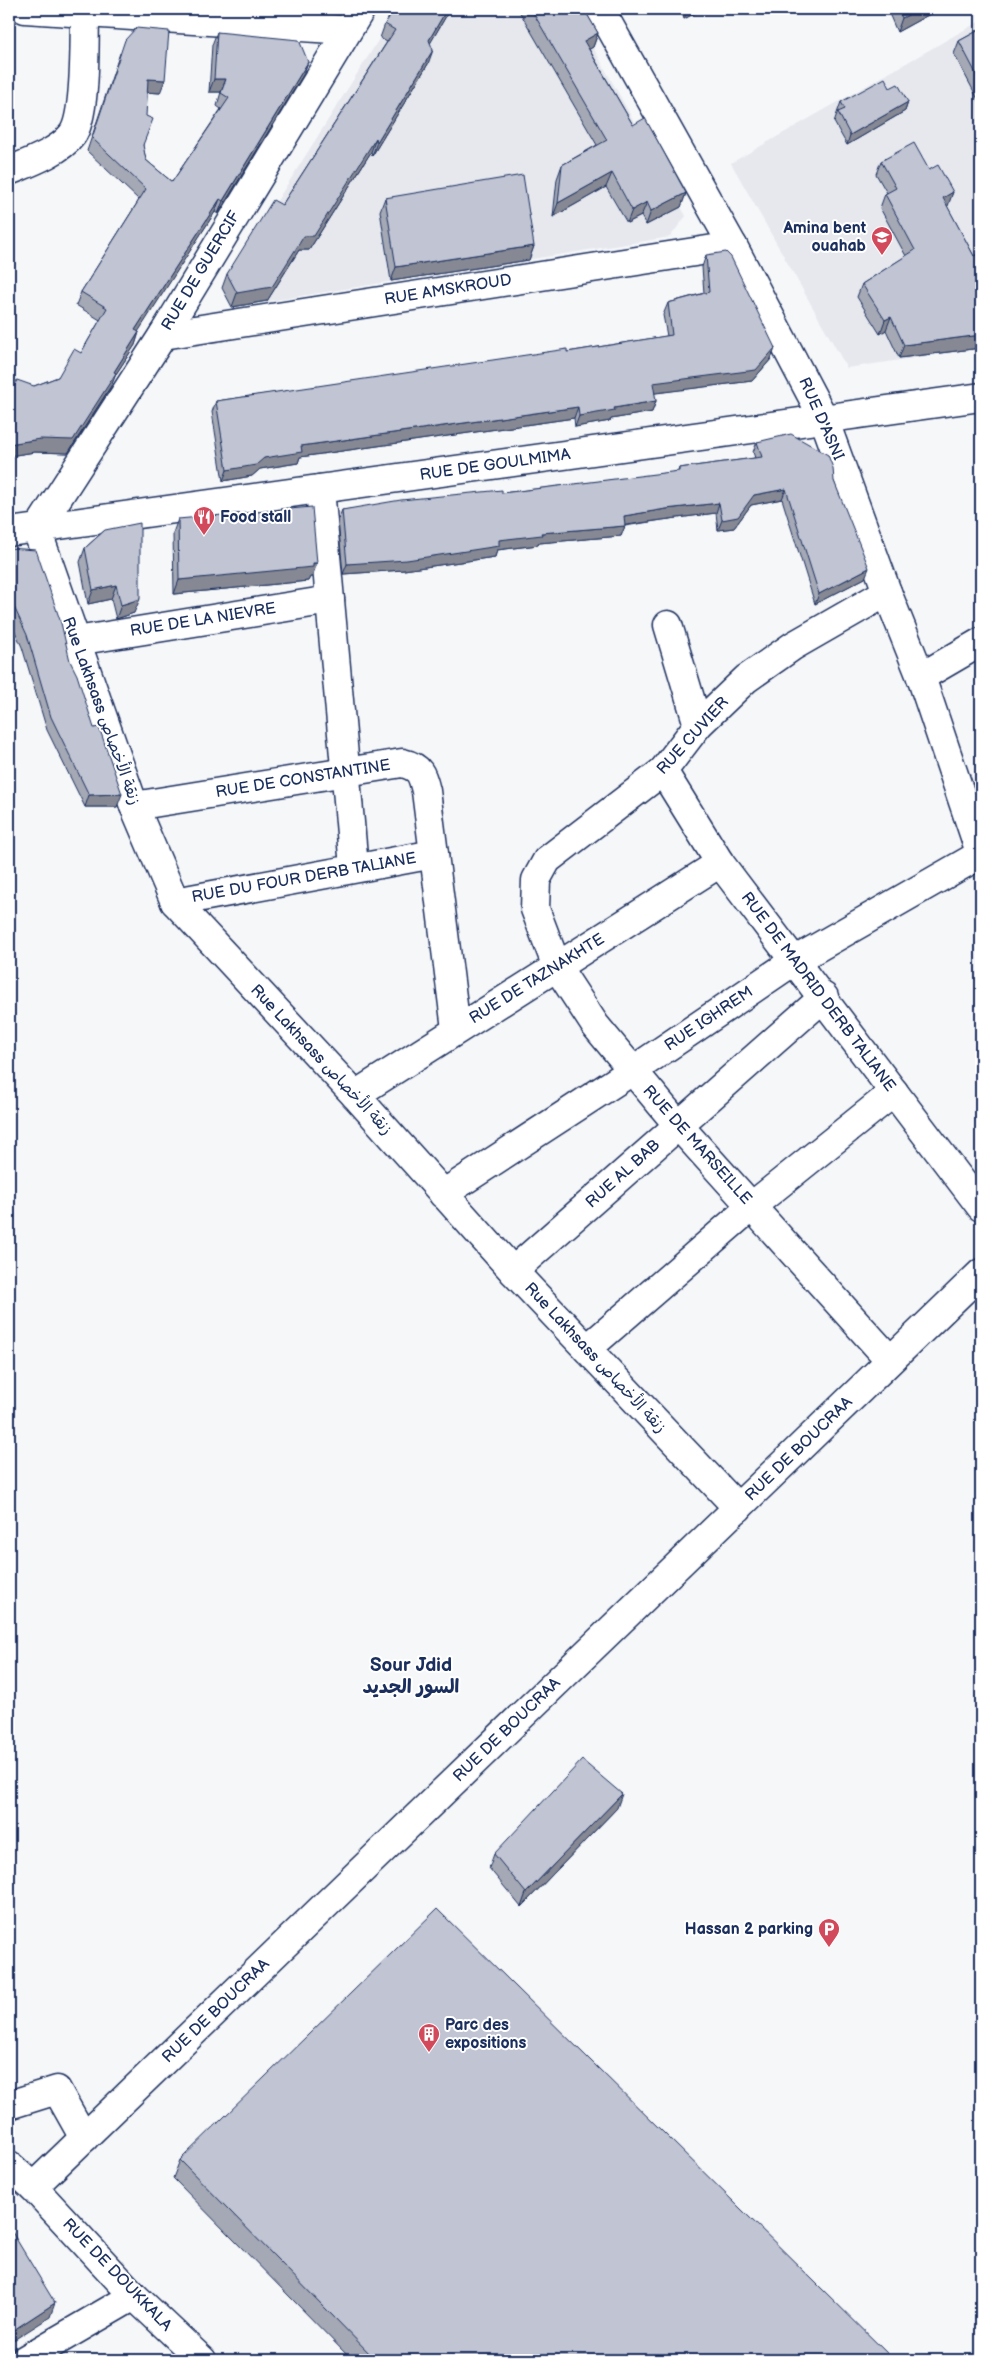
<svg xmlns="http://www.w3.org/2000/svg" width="990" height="2369" viewBox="0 0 990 2369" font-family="'Balsamiq Sans','Playpen Sans Arabic',sans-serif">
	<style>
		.built { fill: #e6e8ee }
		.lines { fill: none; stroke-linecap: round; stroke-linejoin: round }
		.minor-casing { stroke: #1b2f5e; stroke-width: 31 }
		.tertiary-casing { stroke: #1b2f5e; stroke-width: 31 }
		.minor { stroke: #fff; stroke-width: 28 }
		.tertiary { stroke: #fff; stroke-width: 28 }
		.wall { fill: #a5a9b5; stroke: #1b2f5e }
		.shaded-wall { fill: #868994; stroke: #1b2f5e }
		.building { fill: #c0c4d3; stroke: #1b2f5e }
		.labels { text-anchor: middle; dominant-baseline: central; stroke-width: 4; stroke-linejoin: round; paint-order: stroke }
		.poi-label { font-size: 16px; font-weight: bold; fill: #1b2f5e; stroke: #fff; text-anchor: end }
		.street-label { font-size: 16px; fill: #1b2f5e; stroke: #fff }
		.quarter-label { font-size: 19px; font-weight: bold; fill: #1b2f5e; stroke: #fff }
	</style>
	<rect width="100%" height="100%" fill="#f6f7f9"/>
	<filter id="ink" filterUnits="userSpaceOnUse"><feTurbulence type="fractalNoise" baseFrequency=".02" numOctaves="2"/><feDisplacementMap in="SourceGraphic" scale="10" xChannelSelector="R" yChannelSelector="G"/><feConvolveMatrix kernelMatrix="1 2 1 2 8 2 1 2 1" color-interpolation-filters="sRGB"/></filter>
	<g filter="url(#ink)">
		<g class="built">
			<path d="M398,9h174l114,207 -16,21 -438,70 -10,-19z"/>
			<path d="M980,21l1,327 -134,20 -116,-205z"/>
		</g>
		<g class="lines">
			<g class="minor-casing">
				<g id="minor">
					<path d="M25,9l322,21"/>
					<path d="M361,9l-198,326 -126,195 97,276 41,96 180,193 158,176 225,237"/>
					<path d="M600,9l133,237 91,173 63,173 34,85 60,178"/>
					<path d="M9,171c19,-8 50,-19 63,-36 15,-20 12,-96 13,-123"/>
					<path d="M163,335l570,-89"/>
					<path d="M320,489l34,378"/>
					<path d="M887,592l-94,54 -47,33 -48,46 -35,46 -116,89 -11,20 -1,29 22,58 38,58 83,100 212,235"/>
					<path d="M668,625l30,100"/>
					<path d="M76,641l254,-41"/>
					<path d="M921,677l60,-35"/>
					<path d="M663,771l57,92 261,344"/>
					<path d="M134,806l268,-43c18,4 20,11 24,28l30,238"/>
					<path d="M175,902l259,-48"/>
					<path d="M355,1095l365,-232"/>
					<path d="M443,1194l189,-123 162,-110 187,-107"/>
					<path d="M513,1271l311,-274"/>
					<path d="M587,1349l165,-143 142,-114"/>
					<path d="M9,2105l48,-15 27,48"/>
					<path d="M9,2165l24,22"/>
					<path d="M24,2360l110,-64"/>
				</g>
			</g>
			<g class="tertiary-casing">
				<g id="tertiary">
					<path d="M9,532l972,-135"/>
					<path d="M202,2360l-68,-64 -101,-109 948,-914"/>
				</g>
			</g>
			<use href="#minor" class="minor"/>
			<use href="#tertiary" class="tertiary"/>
		</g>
		<g class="wall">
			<path d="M394,9h110l-55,2 -19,32 -2,21 -56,92 -1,-4 -62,98h-10l-32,51 -35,6 -10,-19 5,-14 55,-69 105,-163 -7,-4 5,-14z"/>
			<path d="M518,9h66l14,24 -5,14 -4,2 44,76 53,68 -5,14 -35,18 -5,-9 -14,7 -21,-36 -53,30 4,-38 5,-14 35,-20z"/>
			<path d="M681,9h22l-19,10z"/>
			<path d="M887,9h52l-42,23z"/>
			<path d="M981,29v76l-27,-51 5,-13z"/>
			<path d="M217,32l91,30 -5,13 -84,137 -1,2 -3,-2 -77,119 1,1 -4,13 -19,29 -5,12 -43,67 -33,-1 -26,4v-65l25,-5 24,-9 23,-24 19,-33 -24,-15 5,-13 58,-92 -52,-49 33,-98 40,40 -13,-1 -4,54 3,14 26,22 49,-73 -4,-3 4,-14h-12l3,-47z"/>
			<path d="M890,88l18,14 -3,9 -58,34 -13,-23 7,-20z"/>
			<path d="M881,161l48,9 24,22 -6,14 27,50 7,-4v96l-82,10 -13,-28 -6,4 -23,-37 5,-13 44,-28 -26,-48 5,-14 2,-1 -11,-19z"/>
			<path d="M385,198l149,48 -5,14 -138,21 -11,-70z"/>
			<path d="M706,255l69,93 -4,11 -19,22 -98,12 2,8 -4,11 -41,7 -1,2 -35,6 -1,-9 -274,39 -2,6 -38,6 -8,7 -29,5 -11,-69 4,-11 351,-49 100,-16 -4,-21 5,-12 36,-10 -2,-26z"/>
			<path d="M757,442l77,39 31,97 -50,26 -33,-105 -31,6 -17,23 -16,2 -2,-17 -54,7 -37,6 -4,10 -82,7 -1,2 -41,5 -2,7 -91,13 -61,4 -5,-54 4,-10 160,-17 176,-21 1,-4 76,-10 -2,-6z"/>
			<path d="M178,519l134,58h-2l-2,4 -134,13 -1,-61z"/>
			<path d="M105,530l29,83 -18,6 -5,-20 -23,5 -8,-42 5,-14z"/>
			<path d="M9,548l108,259h-32l-38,-77 -25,-83 -13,-29z"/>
			<path d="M617,1808l-96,99 -32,-39 5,-14z"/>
			<path d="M180,2160l714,200h-542l-179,-182z"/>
		</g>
		<g class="shaded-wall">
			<path d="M447,9h57l-55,2 -25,43 5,-14z"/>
			<path d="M688,9h15l-19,10z"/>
			<path d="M920,9h19l-42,23 5,-14z"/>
			<path d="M598,33l-5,14 -14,8 5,-14z"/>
			<path d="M433,50l-5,14 -56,92 5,-14z"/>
			<path d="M308,62l-5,13 -85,139 5,-13z"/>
			<path d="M148,79l17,1 -5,13 -17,-1z"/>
			<path d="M214,79h12l-5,13h-12z"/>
			<path d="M908,102l-3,9 -58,34 3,-10z"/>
			<path d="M376,138l-5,14 -62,98h-10l-32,51 -35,6 5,-14 67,-57z"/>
			<path d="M612,173l-6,14 -53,30 5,-14z"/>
			<path d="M953,192l-5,14 -10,5 5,-13z"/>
			<path d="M686,193l-5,14 -35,18 5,-14z"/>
			<path d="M220,199l-5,13 -84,131 4,-13z"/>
			<path d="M647,202l-6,14 -14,7 5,-13z"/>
			<path d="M534,246l-5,14 -138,21 5,-14z"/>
			<path d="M13,317l-4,13v-11z"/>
			<path d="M891,317l-5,13 -6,4 5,-14z"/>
			<path d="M139,332l-4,13 -19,29 -5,12 -43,67 -33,-1 -26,4v-12l31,-5 74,-67z"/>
			<path d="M981,335v13l-82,10 5,-13z"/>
			<path d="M775,348l-4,11 -19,22 -104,13 5,-11z"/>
			<path d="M656,401l-4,11 -41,7 -1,2 -35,6 4,-11 35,-8z"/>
			<path d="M578,407l-4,11 -274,39 -2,6 -38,6 -8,7 -29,5 4,-11 74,-24z"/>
			<path d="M786,489l-4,10 -31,6 -17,23 -16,2 4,-10 32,-25z"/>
			<path d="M719,503l-3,10 -54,7 -42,6 4,-10 42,-7z"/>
			<path d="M625,526l-4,10 -82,7 -1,2 -41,5 -2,7 -91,13 -61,4 4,-10 194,-31z"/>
			<path d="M317,563l-5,14h-2l-2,4 -134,13 5,-14z"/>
			<path d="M869,568l-4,10 -50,26 4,-10z"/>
			<path d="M116,585l-5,14 -23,5 5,-14z"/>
			<path d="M140,599l-6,14 -18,6 5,-14z"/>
			<path d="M122,794l-5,13h-32l4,-12z"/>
			<path d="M622,1794l-5,14 -96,99 5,-14z"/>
			<path d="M55,2303l-5,14 -41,26v-10z"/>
		</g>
		<g class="building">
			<path d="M394,9h53l-18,31 4,10 -56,92 -1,-4 -62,98h-10l-32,51 -35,6 -10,-19 46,-74 9,5 113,-175 -10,-6z"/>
			<path d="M531,9h53l14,24 -14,8 49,84 12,-7 41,75 -35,18 -4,-9 -15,8 -20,-37 -54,30 4,-38 45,-25z"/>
			<path d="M898,9h22l-18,9z"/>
			<path d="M136,28l33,3 -4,49 -17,-1 -2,37 7,3 -10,26 3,15 26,22 57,-84 -8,-5 5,-14h-12l3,-47 82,8 9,22 -84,137 -1,2 -3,-2 -85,131 4,2 -25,40 2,1 -43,67 -33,-1 -31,5v-53h3l5,-11 17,6 24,-9 16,-28 7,4 26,-45 -26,-16 65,-103 -54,-51 33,-98z"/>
			<path d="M981,29v54l-22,-42z"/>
			<path d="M885,78l5,10 8,-4 10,18 -58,33 -12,-23 7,-3 -4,-7z"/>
			<path d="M914,143l15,27 9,-5 15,27 -10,6 31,58 7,-4v83l-77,10 -13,-28 -6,3 -23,-36 53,-34 -30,-56 11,-6 -15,-27z"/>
			<path d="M523,175l11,71 -138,21 -11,-69z"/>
			<path d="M726,252l5,5 44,91 -19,22 -103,13 3,18 -42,7 1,2 -36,6 -1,-9 -277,39 1,6 -38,6 -8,7 -29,5 -11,-69 351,-52v3l105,-17 -4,-32 41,-11 -3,-37z"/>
			<path d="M9,300l4,17 -4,2z"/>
			<path d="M791,434l37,21 5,13 1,13 35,87 -50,26 -33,-105 -32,6 -16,22 -16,3 -3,-17 -53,6 -42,7 1,10 -84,7 1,2 -43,5v6l-92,14 -60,4 -5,-54 59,-10 101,-10v3l177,-22v-3l83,-11 -5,-15z"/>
			<path d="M312,507l5,56h-4v4l-134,13 -1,-61z"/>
			<path d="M140,523v76l-19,6 -5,-20 -23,5 -8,-42 20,-18z"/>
			<path d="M9,548l27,2 25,73 9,38 7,14 17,53 5,-1 23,67 -33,1 -38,-78 -24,-82 -18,-39z"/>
			<path d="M582,1760l40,34 -96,99 -32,-39z"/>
			<path d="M437,1909l457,451h-518l-196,-200z"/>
			<path d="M12,2232l43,71 -46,30v-98z"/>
		</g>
	</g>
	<defs>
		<g id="school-pin" transform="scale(1.125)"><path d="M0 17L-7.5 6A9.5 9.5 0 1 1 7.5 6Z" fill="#d1495b" stroke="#fff"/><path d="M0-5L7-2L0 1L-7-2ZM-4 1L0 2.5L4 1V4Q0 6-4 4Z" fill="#fff"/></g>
		<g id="restaurant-pin" transform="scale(1.125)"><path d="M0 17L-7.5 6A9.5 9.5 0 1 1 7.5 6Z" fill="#d1495b" stroke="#fff"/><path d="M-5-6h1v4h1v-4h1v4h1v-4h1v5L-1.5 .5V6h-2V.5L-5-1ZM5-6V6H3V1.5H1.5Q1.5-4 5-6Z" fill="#fff"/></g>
		<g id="parking-pin" transform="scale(1.125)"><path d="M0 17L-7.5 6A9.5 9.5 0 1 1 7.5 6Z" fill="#d1495b" stroke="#fff"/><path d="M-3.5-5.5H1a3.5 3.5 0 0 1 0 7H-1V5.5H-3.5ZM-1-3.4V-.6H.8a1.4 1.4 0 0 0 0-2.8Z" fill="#fff"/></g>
		<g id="building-pin" transform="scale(1.125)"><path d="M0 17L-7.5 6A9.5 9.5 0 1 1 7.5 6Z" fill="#d1495b" stroke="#fff"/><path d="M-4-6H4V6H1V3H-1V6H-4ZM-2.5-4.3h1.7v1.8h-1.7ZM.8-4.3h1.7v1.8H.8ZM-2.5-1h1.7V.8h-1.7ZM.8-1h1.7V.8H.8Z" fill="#fff"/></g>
	</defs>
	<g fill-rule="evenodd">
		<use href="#school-pin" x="882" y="237"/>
		<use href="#restaurant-pin" x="204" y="517"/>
		<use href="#parking-pin" x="829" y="1929"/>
		<use href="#building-pin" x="429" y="2034"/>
	</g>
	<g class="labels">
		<g class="poi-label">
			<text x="866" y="228">Amina bent<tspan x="866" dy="18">ouahab</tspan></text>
			<text x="220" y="517" text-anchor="start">Food stall</text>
			<text x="813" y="1929">Hassan 2 parking</text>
			<text x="445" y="2025" text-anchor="start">Parc des<tspan x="445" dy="18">expositions</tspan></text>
		</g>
		<g class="street-label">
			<text transform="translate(201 271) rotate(-59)">RUE DE GUERCIF</text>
			<text transform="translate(448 290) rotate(-9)">RUE AMSKROUD</text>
			<text transform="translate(821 419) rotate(66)">RUE D'ASNI</text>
			<text transform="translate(495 465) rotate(-8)">RUE DE GOULMIMA</text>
			<text transform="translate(203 620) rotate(-9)">RUE DE LA NIEVRE</text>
			<text transform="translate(101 711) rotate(70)">Rue Lakhsass زنقة الأخصاص</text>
			<text transform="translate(693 736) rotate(-48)">RUE CUVIER</text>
			<text transform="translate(303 779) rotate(-9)">RUE DE CONSTANTINE</text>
			<text transform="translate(304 878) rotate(-10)">RUE DU FOUR DERB TALIANE</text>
			<text transform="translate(537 979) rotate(-32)">RUE DE TAZNAKHTE</text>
			<text transform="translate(818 992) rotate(53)">RUE DE MADRID DERB TALIANE</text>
			<text transform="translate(709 1019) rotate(-34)">RUE IGHREM</text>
			<text transform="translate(321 1060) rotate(47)">Rue Lakhsass زنقة الأخصاص</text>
			<text transform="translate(697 1145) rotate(48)">RUE DE MARSEILLE</text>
			<text transform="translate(623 1174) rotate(-42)">RUE AL BAB</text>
			<text transform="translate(595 1358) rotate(47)">Rue Lakhsass زنقة الأخصاص</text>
			<text transform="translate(799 1449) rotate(-44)">RUE DE BOUCRAA</text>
			<text transform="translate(507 1730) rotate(-44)">RUE DE BOUCRAA</text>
			<text transform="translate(216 2011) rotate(-44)">RUE DE BOUCRAA</text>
			<text transform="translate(117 2275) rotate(46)">RUE DE DOUKKALA</text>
		</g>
		<g class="quarter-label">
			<text x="411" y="1665">Sour Jdid<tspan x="411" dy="22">السور الجديد</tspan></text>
		</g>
	</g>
	<rect width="990" height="2369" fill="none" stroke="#fff" stroke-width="30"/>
	<rect x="15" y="15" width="960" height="2339" fill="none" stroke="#1b2f5e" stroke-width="2" filter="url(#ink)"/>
</svg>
